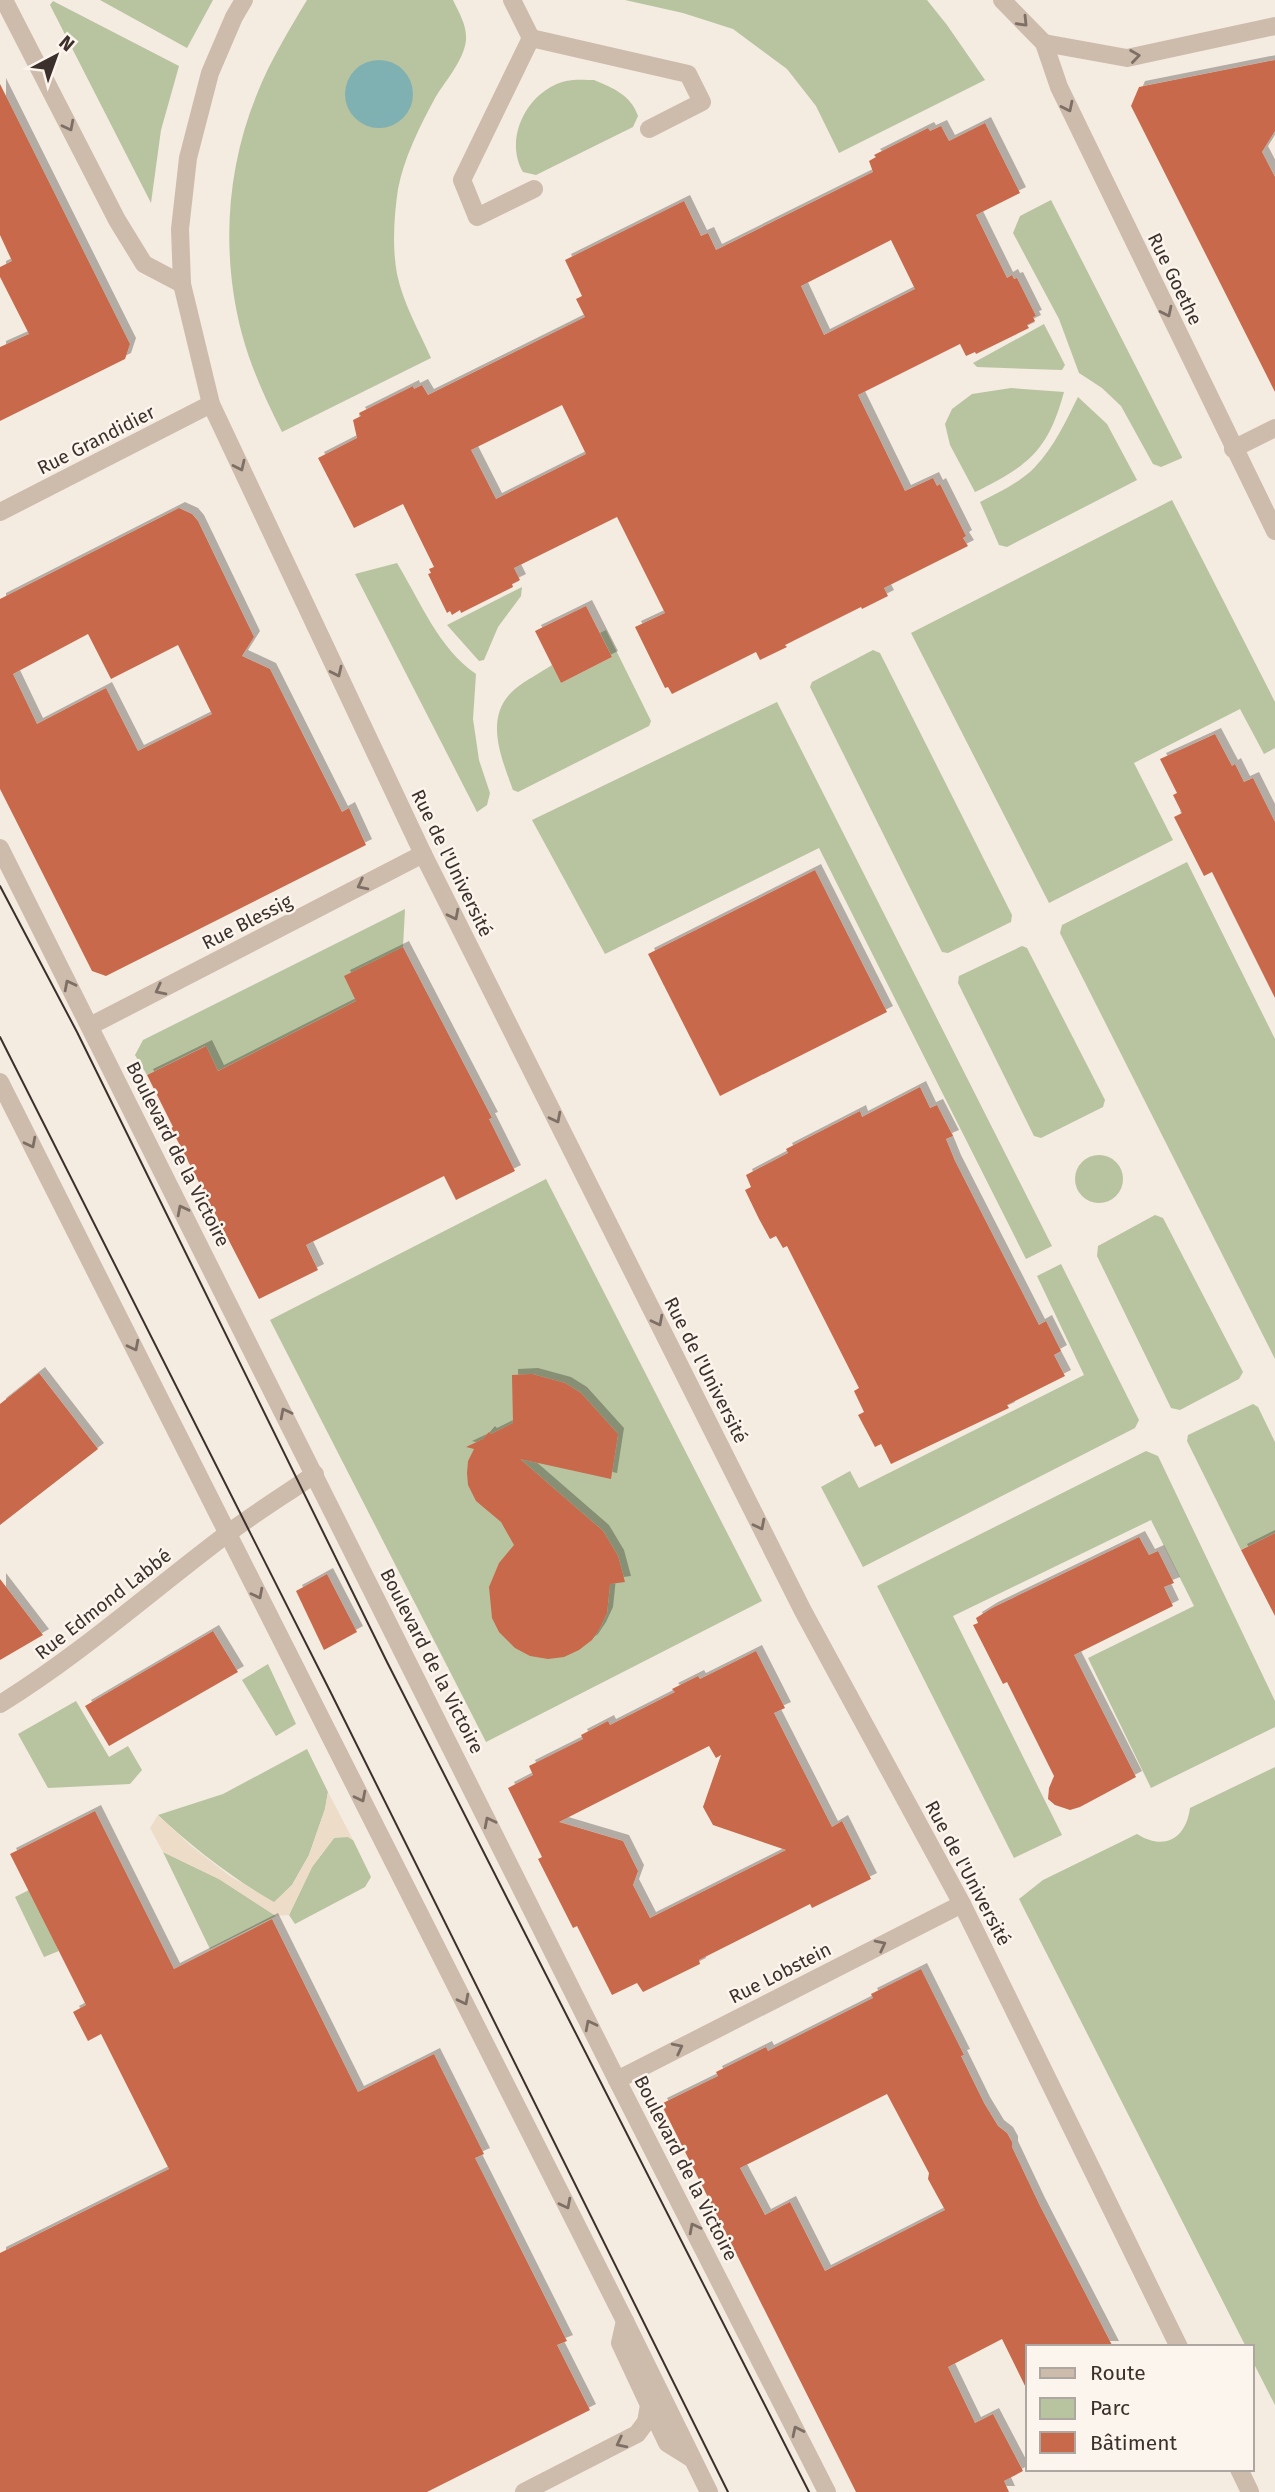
<svg xmlns="http://www.w3.org/2000/svg" width="1275" height="2492" viewBox="0 0 1275 2492" font-family="'Fira Sans',sans-serif">
	<style>
		.green { fill: #b8c4a0 }
		.plaza { fill: #ecdcc8 }
		.water { fill: #7fb0b2 }
		.building { fill: #c8694b; fill-rule: evenodd; filter: url(#shadow) }
		.lines { fill: none; stroke-linecap: round; stroke-linejoin: round }
		.minor { stroke: #cdbbac; stroke-width: 18 }
		.tram { stroke: #3b302b; stroke-width: 2 }
		.oneway { stroke: #7d6f65 }
		.labels { text-anchor: middle; dominant-baseline: central; stroke-width: 5; stroke-linejoin: round; paint-order: stroke }
		.street-label { font-size: 19px; fill: #3b302b; stroke: #fbf5ee }
	</style>
	<defs>
		<filter id="shadow"><feDropShadow dx="6" dy="-6" stdDeviation="0" flood-color="#0004"/></filter>
	</defs>
	<rect width="100%" height="100%" fill="#f4ebe1"/>
	<g class="green">
		<path d="M100,0h113l-26,48z"/>
		<path d="M307,0h146c6,13 14,25 13,40 -2,21 -22,42 -32,60 -15,28 -30,58 -36,89 -4,27 -6,58 -1,85 6,29 22,57 34,84l-149,74c-16,-32 -31,-64 -40,-98 -21,-79 -16,-165 15,-240 13,-33 32,-64 50,-94z"/>
		<path d="M625,0h302l20,25 38,55 -146,73 -23,-47 -29,-37 -54,-40 -50,-16z"/>
		<path d="M53,1l126,65 -18,64 -10,73 -101,-198z"/>
		<path d="M594,80c19,8 37,15 44,36l-5,11 -97,48 -13,-3c-20,-34 5,-82 43,-91 9,-2 20,-1 28,-1z"/>
		<path d="M1051,200l131,257v1l-21,9 -8,-3 -32,-58 -19,-18 -23,-15 -20,-54 -46,-86 7,-17z"/>
		<path d="M1044,324l21,41 -3,5 -85,-3 -4,-4z"/>
		<path d="M1011,388l53,4c-16,59 -36,74 -89,100l-25,-47 -5,-21 7,-15 20,-15z"/>
		<path d="M1078,397l29,27 30,56 -130,67 -8,-2 -19,-43c18,-9 41,-20 55,-35 19,-20 31,-46 43,-70z"/>
		<path d="M1172,500l103,202v46l-11,6 -24,-45 -106,54 39,77 -124,63 -138,-270z"/>
		<path d="M397,563c23,38 42,86 79,111l-3,45 6,41 11,33 -3,12 -10,7 -122,-238z"/>
		<path d="M522,587l-1,9 -23,31 -14,33 -5,1 -32,-36z"/>
		<path d="M606,630l45,91 -2,5 -131,66 -5,-2c-12,-33 -30,-74 2,-101 11,-9 25,-16 37,-24l9,18 51,-26 -12,-24z"/>
		<path d="M873,650l7,3 132,262 -1,7 -63,31 -6,-1 -132,-265 2,-5z"/>
		<path d="M777,702l275,544 -26,13 -207,-411 -214,106 -73,-134z"/>
		<path d="M1187,862l88,177v320l-215,-426 2,-8z"/>
		<path d="M405,909l-2,38 -47,54 -138,70 -13,-25 -58,29 -12,-20 8,-15z"/>
		<path d="M1022,946l5,2 78,152 -2,7 -62,31 -7,-2 -76,-153 1,-7z"/>
		<circle cx="1099" cy="1179" r="24"/>
		<path d="M546,1179l216,422 -276,141 -216,-422z"/>
		<path d="M1155,1215l8,3 80,154 -4,7 -59,31 -9,-2 -74,-152 1,-10z"/>
		<path d="M1061,1264l78,156 -4,8 -272,139 -42,-80 29,-16 9,17 225,-113 -47,-99z"/>
		<path d="M1253,1404l5,3 17,35v91l-34,17 -54,-109 1,-6z"/>
		<path d="M1146,1451l12,5 117,245v26l-124,61 -63,-130 106,-52 -43,-86 -198,96 109,219 -48,23 -137,-272z"/>
		<path d="M268,1664l28,60 -20,12 -34,-56z"/>
		<path d="M76,1701l33,56 19,-11 14,24 -12,14 -82,4 -30,-54z"/>
		<path d="M307,1749l21,43 -3,17 -16,46 -17,30 -18,18c-42,-26 -80,-54 -116,-88l65,-21z"/>
		<path d="M1275,1767v638l-23,-45v-13h-6l-227,-448 24,-19 94,-46c27,17 49,5 53,-26z"/>
		<path d="M340,1836l8,1 5,3 18,37 -6,10 -70,37 -6,-9 23,-48 22,-29z"/>
		<path d="M163,1852l56,27 57,37 -66,33z"/>
		<path d="M29,1890l30,61 -15,6 -29,-60z"/>
	</g>
	<path class="plaza" d="M328,1792l25,48 -5,-3 -14,1 -22,29 -23,48 -13,1 -57,-37 -56,-27 -13,-24 8,-13 32,30 40,31 44,26 18,-17 17,-30 16,-46z"/>
	<circle class="water" cx="379" cy="94" r="34"/>
	<g class="building">
		<path d="M1275,60v71l-13,21 13,25v215l-144,-286 8,-19z"/>
		<path d="M0,84l130,260 -5,15 -125,62v-74l29,-13 -29,-57v-10l12,-6 -12,-26z"/>
		<path d="M985,123l35,70 -44,22 31,63 5,-3 2,4 3,-1 19,38 -3,1 2,4 -8,4 2,3 -53,26 -1,-2 -9,4 -6,-12 -102,51 47,96 28,-13 4,8 3,-2 26,52 -3,2 5,8 -84,42 4,8 -26,13 -1,-2 -76,38 2,2 -27,13 -4,-8 -84,42 -4,-7 -3,1 -30,-61 30,-14 -48,-96 -103,51 6,12 -8,4 1,3 -52,26 -1,-3 -8,5 -2,-4 -3,2 -19,-39 3,-1 -2,-4 5,-2 -31,-63 -49,24 -36,-70 39,-20 -4,-18 8,-4 -2,-3 54,-27 1,3 8,-4 6,10 157,-78 -9,-18 6,-3 -17,-36 119,-59 17,35 7,-3 8,17 157,-78 -4,-11 7,-4 -2,-2 54,-27 2,3 11,-5 8,15zM891,240l24,49 -91,46 -23,-49zM562,405l24,49 -90,45 -25,-49z"/>
		<path d="M179,508l13,6 6,7 56,116 -12,19 28,13 72,143 7,-4 17,37 -260,131 -14,-5 -92,-182v-190zM88,634l23,45 67,-34 34,69 -74,37 -32,-63 -69,36 -24,-50z"/>
		<path d="M586,606l26,51 -51,26 -26,-52z"/>
		<path d="M1215,734l17,32 3,-2 9,18 9,-4 22,44v176l-63,-126 -8,4 -30,-59 8,-4 -9,-18 4,-2 -17,-34z"/>
		<path d="M815,870l72,142 -167,84 -72,-142z"/>
		<path d="M403,947l89,171 -3,1 26,52 -59,29 -12,-24 -138,69 12,25 -59,29 -88,-171 2,-1 -26,-52 59,-29 12,25 138,-70 -12,-25z"/>
		<path d="M920,1087l10,21 7,-3 16,31 -7,3 9,22 84,164 7,-4 15,30 -7,4 11,21 -58,29 2,3 -118,56 -10,-20 -6,3 -17,-32 6,-3 -10,-21 5,-3 -72,-142 -4,2 -7,-12 -6,3 -11,-20 -14,-29 6,-3 -5,-12 42,-22 -2,-4 74,-38 2,6z"/>
		<path d="M39,1373l59,76 -98,76v-121z"/>
		<path d="M532,1374l33,9 16,10 37,41 -7,45 -91,-20 83,72 15,25 7,26 -15,2 -3,29 -7,15 -8,12 -13,10 -15,7 -16,2 -18,-3 -15,-8 -16,-16 -7,-14 -3,-31 10,-24 15,-18 -13,-23 -25,-21 -8,-16 -1,-12 1,-12 6,-12 -8,-2 17,-8 6,-7 2,2 22,-11 -1,-48z"/>
		<path d="M1275,1533v83l-34,-66z"/>
		<path d="M1139,1537l10,18 9,-4 16,32 -10,4 9,19 -99,49 62,122 -56,30 -10,3 -15,-5 -7,-6 1,-11 5,-12 -47,-94 -4,2 -30,-59 5,-2 -2,-5 16,-10z"/>
		<path d="M327,1574l30,58 -33,18 -28,-59z"/>
		<path d="M0,1579l43,56 -43,25z"/>
		<path d="M213,1631l25,41 -129,74 -24,-40z"/>
		<path d="M756,1651l29,57 -11,5 58,114 10,-6 29,58 -59,29 -2,-4 -111,56 1,4 -57,28 -6,-9 -25,12 -35,-69 -4,2 -35,-69 4,-2 -34,-69 25,-13 -4,-9 54,-27 -2,-4 27,-14 2,4 65,-33 -3,-3 26,-13 2,3zM709,1746l7,12 5,-3 -18,52 10,18 73,25 -136,68 -17,-33 5,-14 -15,-30 -64,-19z"/>
		<path d="M95,1811l79,158 98,-50 86,173 76,-38 50,100 -9,4 92,183 -10,4 33,65 -163,82h-427v-239l169,-84 -68,-135 -13,7 -15,-29 13,-7 -76,-151z"/>
		<path d="M921,1969l43,86 -3,1 23,47 14,23 9,7 5,9v5l27,57 74,143h-85v45l-26,-53 -54,28 27,56 18,-9 30,57 -19,10 5,11h-153l-195,-388 57,-28 -2,-4 50,-25 2,4 105,-53 -2,-4zM887,2094l42,79 -1,6 17,31 -120,61 -35,-69 -25,13 -25,-47z"/>
	</g>
	<g class="lines">
		<g class="minor">
			<path d="M4,0l113,220 27,44 38,20"/>
			<path d="M244,0l-10,17 -24,56 -22,85 -8,71 2,55 29,120 212,450 380,757 159,293 217,443"/>
			<path d="M512,0l19,38 157,36 14,28 -53,27"/>
			<path d="M1002,0l42,43 15,44 216,444"/>
			<path d="M531,38l-69,142 15,37 57,-28"/>
			<path d="M1044,43l83,15 148,-32"/>
			<path d="M1233,449l42,-21"/>
			<path d="M0,512l211,-108"/>
			<path d="M0,848l617,1232 210,412"/>
			<path d="M90,1026l333,-172"/>
			<path d="M0,1082l625,1239 84,171"/>
			<path d="M0,1704c81,-50 151,-113 227,-170 28,-21 59,-40 88,-60"/>
			<path d="M617,2080l345,-176"/>
			<path d="M649,2405l18,38 24,15"/>
			<path d="M1239,2469l11,23"/>
			<path d="M524,2492l113,-58 9,-12 3,-17 -29,-62 5,-22"/>
		</g>
		<g class="tram">
			<path d="M0,886l77,146 310,630 422,830"/>
			<path d="M0,1037l331,656 397,799"/>
		</g>
	</g>
	<defs><path id="oneway-chevron" d="M-2-3.5L2.5 0L-2 3.5" fill="none" stroke-width="1.6" stroke-linecap="round" stroke-linejoin="round" transform="scale(1.75)"/></defs>
	<g class="oneway">
		<use href="#oneway-chevron" transform="translate(1023 22) rotate(46)"/>
		<use href="#oneway-chevron" transform="translate(1135 56) rotate(-8)"/>
		<use href="#oneway-chevron" transform="translate(1068 107) rotate(64)"/>
		<use href="#oneway-chevron" transform="translate(69 126) rotate(63)"/>
		<use href="#oneway-chevron" transform="translate(1167 312) rotate(64)"/>
		<use href="#oneway-chevron" transform="translate(240 466) rotate(65)"/>
		<use href="#oneway-chevron" transform="translate(337 672) rotate(65)"/>
		<use href="#oneway-chevron" transform="translate(362 885) rotate(153)"/>
		<use href="#oneway-chevron" transform="translate(454 915) rotate(63)"/>
		<use href="#oneway-chevron" transform="translate(69 985) rotate(-117)"/>
		<use href="#oneway-chevron" transform="translate(160 990) rotate(153)"/>
		<use href="#oneway-chevron" transform="translate(556 1118) rotate(63)"/>
		<use href="#oneway-chevron" transform="translate(31 1143) rotate(63)"/>
		<use href="#oneway-chevron" transform="translate(182 1210) rotate(-117)"/>
		<use href="#oneway-chevron" transform="translate(658 1321) rotate(63)"/>
		<use href="#oneway-chevron" transform="translate(134 1346) rotate(63)"/>
		<use href="#oneway-chevron" transform="translate(285 1413) rotate(-117)"/>
		<use href="#oneway-chevron" transform="translate(760 1525) rotate(63)"/>
		<use href="#oneway-chevron" transform="translate(258 1594) rotate(63)"/>
		<use href="#oneway-chevron" transform="translate(361 1797) rotate(63)"/>
		<use href="#oneway-chevron" transform="translate(489 1822) rotate(-117)"/>
		<use href="#oneway-chevron" transform="translate(881 1945) rotate(-27)"/>
		<use href="#oneway-chevron" transform="translate(464 2000) rotate(63)"/>
		<use href="#oneway-chevron" transform="translate(590 2025) rotate(-117)"/>
		<use href="#oneway-chevron" transform="translate(678 2048) rotate(-27)"/>
		<use href="#oneway-chevron" transform="translate(566 2204) rotate(63)"/>
		<use href="#oneway-chevron" transform="translate(694 2228) rotate(-117)"/>
		<use href="#oneway-chevron" transform="translate(797 2431) rotate(-116)"/>
		<use href="#oneway-chevron" transform="translate(621 2443) rotate(153)"/>
	</g>
	<g class="labels">
		<g class="street-label">
			<text transform="translate(1175 279) rotate(64)">Rue Goethe</text>
			<text transform="translate(96 440) rotate(-27)">Rue Grandidier</text>
			<text transform="translate(452 863) rotate(64)">Rue de l'Université</text>
			<text transform="translate(247 922) rotate(-27)">Rue Blessig</text>
			<text transform="translate(178 1154) rotate(63)">Boulevard de la Victoire</text>
			<text transform="translate(706 1370) rotate(63)">Rue de l'Université</text>
			<text transform="translate(103 1604) rotate(-38)">Rue Edmond Labbé</text>
			<text transform="translate(432 1661) rotate(63)">Boulevard de la Victoire</text>
			<text transform="translate(968 1873) rotate(62)">Rue de l'Université</text>
			<text transform="translate(780 1973) rotate(-27)">Rue Lobstein</text>
			<text transform="translate(686 2168) rotate(63)">Boulevard de la Victoire</text>
		</g>
	</g>
	<rect x="1026" y="2345" width="228" height="126" fill="#fbf5ee" stroke="#aea6a0" stroke-width="2"/>
	<rect x="1040" y="2368" width="35" height="10" fill="#cdbbac" stroke="#aea6a0" stroke-width="2"/>
	<text x="1090" y="2380" font-size="21" fill="#3b302b">Route</text>
	<rect x="1040" y="2398" width="35" height="21" fill="#b8c4a0" stroke="#aea6a0" stroke-width="2"/>
	<text x="1090" y="2415" font-size="21" fill="#3b302b">Parc</text>
	<rect x="1040" y="2432" width="35" height="21" fill="#c8694b" stroke="#aea6a0" stroke-width="2"/>
	<text x="1090" y="2450" font-size="21" fill="#3b302b">Bâtiment</text>
	<g transform="translate(56 56) rotate(41)" stroke="#fbf5ee" stroke-width="5" paint-order="stroke">
	<path d="M0-5L12 26L0 18L-12 26Z" fill="#3b302b"/>
	<text y="-10" font-size="19" font-weight="bold" text-anchor="middle" fill="#3b302b">N</text>
	</g>
</svg>
